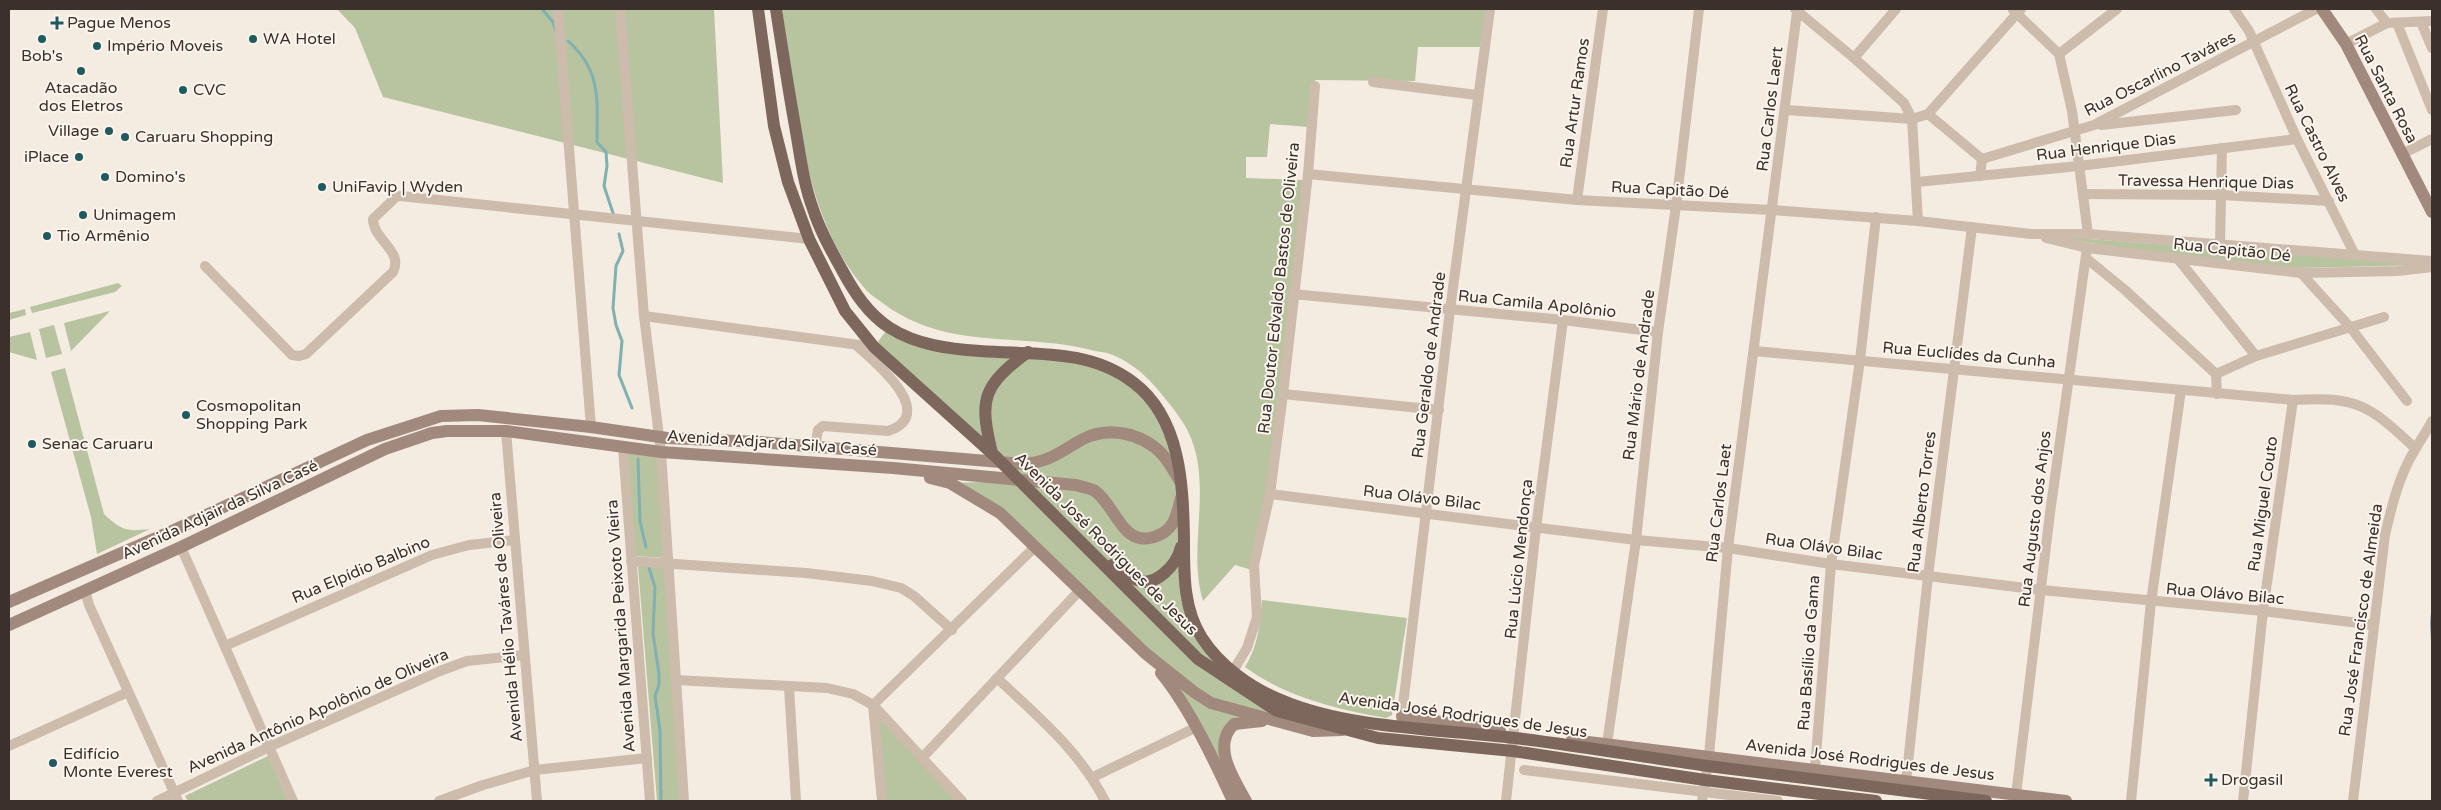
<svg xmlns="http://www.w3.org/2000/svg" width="2441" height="810" viewBox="0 0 2441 810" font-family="'Varela Round',sans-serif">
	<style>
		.green { fill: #b8c4a0 }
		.water { fill: #7fb0b2 }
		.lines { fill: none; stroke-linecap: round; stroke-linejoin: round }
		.stream { stroke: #7fb0b2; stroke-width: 3 }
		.street { stroke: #cdbbac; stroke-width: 10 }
		.secondary { stroke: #a18a7d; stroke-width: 12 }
		.primary { stroke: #7d675c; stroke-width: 12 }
		.primary-bridge { stroke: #7d675c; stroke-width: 12 }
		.poi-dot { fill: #1f5a5e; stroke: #fbf5ee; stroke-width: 2 }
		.labels { text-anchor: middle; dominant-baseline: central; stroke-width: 4; stroke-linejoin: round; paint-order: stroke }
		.poi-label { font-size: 16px; fill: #3b302b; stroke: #fbf5ee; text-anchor: start }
		.street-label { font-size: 16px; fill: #3b302b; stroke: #fbf5ee }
	</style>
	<rect width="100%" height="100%" fill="#f4ebe1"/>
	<g class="green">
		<path d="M337,9h377l9,174 -340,-86 -28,-69z"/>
		<path d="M782,9h704l-6,38h-62l-3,34 -100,-1 -6,47 -39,-3 -3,33h-21v21l57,2 -36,314 -15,76 -17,-5 -32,36c-16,-52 9,-110 -12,-163 -6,-15 -18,-30 -28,-42 -12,-16 -29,-32 -48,-40 -7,-4 -17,-4 -24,-6 -72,-18 -144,1 -207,-46 -5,-4 -12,-8 -17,-13 -65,-71 -71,-191 -85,-282z"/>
		<path d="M2037,235l391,30 -131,3 -124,-12z"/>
		<path d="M118,283l4,3 -7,6 -83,21 -2,-6z"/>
		<path d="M25,309l1,6 -17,5v-7z"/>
		<path d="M110,311l-39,40 -7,-28z"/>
		<path d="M54,325l8,29 -16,4 -7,-29z"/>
		<path d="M889,327l22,11 117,14 88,20 53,54 13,68 2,80 18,64 80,83c-20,3 -43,2 -56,19l14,50 -45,-62 -50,-75 -112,-110 -83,-60 72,-2 -148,-134z"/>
		<path d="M30,332l7,28 -28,-8v-15z"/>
		<path d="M65,368l39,146c17,16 22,18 46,15l-53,25 -6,-37 -40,-145z"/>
		<path d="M627,452l32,2 6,104 -30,-2z"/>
		<path d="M665,565l16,236h-24l-19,-235z"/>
		<path d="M1262,600l145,18 -15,97 -6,3c-50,-9 -100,-21 -141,-51 13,-21 15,-42 17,-67z"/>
		<path d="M876,713l83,88h-73z"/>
		<path d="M268,756l20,45h-100l-3,-5z"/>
	</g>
	<path class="water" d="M2432,600v61l-2,-38z"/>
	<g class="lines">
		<g class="stream">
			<path d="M542,9l11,13 3,9"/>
			<path d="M568,41c34,30 29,60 29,101l9,10 1,14 -3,20 10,30"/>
			<path d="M619,234l4,17 -7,15 -3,42 3,17 6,16 -3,34 13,33"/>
			<path d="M638,459l2,62 6,26"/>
			<path d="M649,568l6,19 -2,47 6,40v11l-4,11 5,34 1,71"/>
		</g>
		<g class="street">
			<path d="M558,9l33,418"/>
			<path d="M620,9l24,307 230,31"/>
			<path d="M1795,9l59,49 50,45 8,16 6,102"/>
			<path d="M2234,9l15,22 48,108 58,116"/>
			<path d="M2376,9l11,14"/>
			<path d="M2013,10l46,44 13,57 16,123"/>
			<path d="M2421,22l11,26"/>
			<path d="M2397,23l35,87"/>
			<path d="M2346,44l41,-21 45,-2"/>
			<path d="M2059,54l58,-45"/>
			<path d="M1854,58l42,-49"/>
			<path d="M1373,82l104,13"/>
			<path d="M1786,110l126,9 16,-5 93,-105"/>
			<path d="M1928,114l54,45 -2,17"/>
			<path d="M2101,125l135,-15"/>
			<path d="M2402,154l30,-15"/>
			<path d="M1982,159l112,-34 222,-116"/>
			<path d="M1308,174l269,26 195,10 146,11 113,13h57l344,27"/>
			<path d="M1917,182l162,-16 218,-27"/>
			<path d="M2083,194l138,1 108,6"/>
			<path d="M1577,200l26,-191"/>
			<path d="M2046,238l41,10 214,25 97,-2 34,-4"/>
			<path d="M2220,245l2,-97"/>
			<path d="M2086,258l39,32 91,84 1,20"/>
			<path d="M2178,259l78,97"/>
			<path d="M205,266l87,89 7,1 7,-2 87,-82c11,-21 -20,-32 -20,-53l23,-22 4,-1 409,43"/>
			<path d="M2301,273l49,54 57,74"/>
			<path d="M1293,294l270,26 95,12"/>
			<path d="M644,316l17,136 23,349"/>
			<path d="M1754,351l539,49c64,-4 76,5 122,48"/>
			<path d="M2216,374l40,-18 128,-39"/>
			<path d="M1283,394l156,16"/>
			<path d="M506,431l31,370"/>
			<path d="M815,447l3,-17 5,-4 65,5c51,-17 -13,-69 -31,-85"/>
			<path d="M623,448l27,353"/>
			<path d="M1270,494l366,46 92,8 103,16 210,26 222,21 111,14"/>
			<path d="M181,547l112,254"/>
			<path d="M631,561l175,12 66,8 29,7 13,8 38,34"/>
			<path d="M85,590l4,15 89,196"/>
			<path d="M225,646l207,-91 37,-10 46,-5"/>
			<path d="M1233,671l14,-23 10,-31 -3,-52 16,-71 13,-100 25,-220 7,-88"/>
			<path d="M997,678c41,39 82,72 108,123"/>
			<path d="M676,680l151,8 26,6 20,11 89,96"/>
			<path d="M789,687l7,114"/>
			<path d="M1401,722l49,-412 40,-301"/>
			<path d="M1607,744l29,-204 22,-208 18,-126 23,-197"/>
			<path d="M9,746l119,-54"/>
			<path d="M922,758l159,-169"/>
			<path d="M1815,769l16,-205 29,-204 16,-143"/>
			<path d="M1524,770l254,31"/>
			<path d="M1093,777l102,-49"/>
			<path d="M1906,782l22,-206 44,-349"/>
			<path d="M2016,795l34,-282 37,-265"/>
			<path d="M157,801l112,-54 171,-76 27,-10 57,-6"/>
			<path d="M439,801l44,-16 52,-15 112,-12"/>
			<path d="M882,801l-9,-96 163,-159"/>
			<path d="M1506,801l30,-273 27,-208"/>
			<path d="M1702,801l7,-45 19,-208 69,-536"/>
			<path d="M2131,801l20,-199 30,-212"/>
			<path d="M2243,801l20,-190 30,-211"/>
			<path d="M2353,801l32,-266c7,-30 14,-60 31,-87 5,-9 11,-17 16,-27"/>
		</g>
		<g class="secondary">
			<path d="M2322,9l24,35 86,168"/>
			<path d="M930,478l20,5 50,30 145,140 49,39 17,11 102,28 29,-1"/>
			<path d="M9,602l163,-71 195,-91 74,-24 37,-1 113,12 76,11 93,4 264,22c26,-2 37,-13 59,-25 26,-13 59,-6 79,15 7,8 13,19 19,29"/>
			<path d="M9,625l172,-78 204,-98 47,-16 15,-2h59l155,21 232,16 183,17c6,2 14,3 19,6 21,15 27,56 59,46 20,-6 22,-20 27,-39"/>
			<path d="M1161,673c28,34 53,87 72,128"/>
			<path d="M1402,716l98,15"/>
			<path d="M1572,740l494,61"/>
			<path d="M1246,801c-12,-22 -35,-55 -12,-77l28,-3"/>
		</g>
		<g class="primary">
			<path d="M758,9l16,117 14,56 21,57 36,72 29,36 122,110"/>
			<path d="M776,9c6,39 12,78 19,117 5,28 8,56 18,83 7,22 18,41 29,61 12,22 26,44 48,58 27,17 59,21 90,23 53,4 109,-3 154,32 47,36 49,102 50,156 0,33 -1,70 18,99 18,28 49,50 79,62 67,29 162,29 234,38 65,8 129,19 193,28 93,12 186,23 278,35"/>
			<path d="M992,453c-13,-54 -10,-67 36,-101"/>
			<path d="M1049,510l149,149 79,52 101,27 135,13 192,29 171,21"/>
			<path d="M1112,565c9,5 16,12 25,15 19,8 40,-16 44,-33"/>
		</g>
		<path class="primary-bridge" d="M996,457l53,53"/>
	</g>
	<g class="poi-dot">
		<path d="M54.5 15.5h5v5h5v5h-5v5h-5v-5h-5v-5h5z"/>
		<circle cx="42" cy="39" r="5"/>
		<circle cx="253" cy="39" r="5"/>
		<circle cx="97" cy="46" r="5"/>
		<circle cx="81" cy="71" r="5"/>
		<circle cx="183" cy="90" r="5"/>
		<circle cx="109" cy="131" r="5"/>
		<circle cx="125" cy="137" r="5"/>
		<circle cx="79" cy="157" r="5"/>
		<circle cx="105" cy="177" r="5"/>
		<circle cx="322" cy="187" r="5"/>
		<circle cx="83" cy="215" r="5"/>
		<circle cx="47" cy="236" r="5"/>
		<circle cx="186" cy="415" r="5"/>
		<circle cx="32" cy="444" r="5"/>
		<circle cx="53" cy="763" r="5"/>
		<path d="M2208.5 772.5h5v5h5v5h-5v5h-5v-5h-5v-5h5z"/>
	</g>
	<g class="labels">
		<g class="poi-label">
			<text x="67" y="23">Pague Menos</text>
			<text x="263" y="39">WA Hotel</text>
			<text x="107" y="46">Império Moveis</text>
			<text x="42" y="56" text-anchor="middle">Bob's</text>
			<text x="81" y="88" text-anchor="middle">Atacadão<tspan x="81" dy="18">dos Eletros</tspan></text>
			<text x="193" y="90">CVC</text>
			<text x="99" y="131" text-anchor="end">Village</text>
			<text x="135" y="137">Caruaru Shopping</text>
			<text x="69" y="157" text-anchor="end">iPlace</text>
			<text x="115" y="177">Domino's</text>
			<text x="332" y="187">UniFavip | Wyden</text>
			<text x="93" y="215">Unimagem</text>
			<text x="57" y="236">Tio Armênio</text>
			<text x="196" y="406">Cosmopolitan<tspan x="196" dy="18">Shopping Park</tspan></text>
			<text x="42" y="444">Senac Caruaru</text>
			<text x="63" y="754">Edifício<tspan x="63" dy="18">Monte Everest</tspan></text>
			<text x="2221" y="780">Drogasil</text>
		</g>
		<g class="street-label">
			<text transform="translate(2160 74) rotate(-27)">Rua Oscarlino Taváres</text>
			<text transform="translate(2386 89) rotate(63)">Rua Santa Rosa</text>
			<text transform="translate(1575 103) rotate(-82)">Rua Artur Ramos</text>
			<text transform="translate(1770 109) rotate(-83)">Rua Carlos Laert</text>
			<text transform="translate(2317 143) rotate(64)">Rua Castro Alves</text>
			<text transform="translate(2106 147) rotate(-7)">Rua Henrique Dias</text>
			<text transform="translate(2206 182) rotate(1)">Travessa Henrique Dias</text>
			<text transform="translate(1670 190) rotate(3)">Rua Capitão Dé</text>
			<text transform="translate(2232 250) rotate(6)">Rua Capitão Dé</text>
			<text transform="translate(1279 288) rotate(-84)">Rua Doutor Edvaldo Bastos de Oliveira</text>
			<text transform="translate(1537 304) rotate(6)">Rua Camila Apolônio</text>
			<text transform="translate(1969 355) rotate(5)">Rua Euclídes da Cunha</text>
			<text transform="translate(1429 365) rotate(-83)">Rua Geraldo de Andrade</text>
			<text transform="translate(1639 375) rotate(-83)">Rua Mário de Andrade</text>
			<text transform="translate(772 443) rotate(4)">Avenida Adjar da Silva Casé</text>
			<text transform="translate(1422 498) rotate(7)">Rua Olávo Bilac</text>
			<text transform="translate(1922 502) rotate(-83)">Rua Alberto Torres</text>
			<text transform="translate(1719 503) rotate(-83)">Rua Carlos Laet</text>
			<text transform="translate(2263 504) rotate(-82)">Rua Miguel Couto</text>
			<text transform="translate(220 510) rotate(-25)">Avenida Adjair da Silva Casé</text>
			<text transform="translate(2035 519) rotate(-83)">Rua Augusto dos Anjos</text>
			<text transform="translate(1106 544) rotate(45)">Avenida José Rodrigues de Jesus</text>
			<text transform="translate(1824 547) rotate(8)">Rua Olávo Bilac</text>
			<text transform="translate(1519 559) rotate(-84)">Rua Lúcio Mendonça</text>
			<text transform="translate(361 570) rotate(-23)">Rua Elpídio Balbino</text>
			<text transform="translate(2225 594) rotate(5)">Rua Olávo Bilac</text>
			<text transform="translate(506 617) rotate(-95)">Avenida Hélio Taváres de Oliveira</text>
			<text transform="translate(2361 620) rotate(-82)">Rua José Francisco de Almeida</text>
			<text transform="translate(621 626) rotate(-94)">Avenida Margarida Peixoto Vieira</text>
			<text transform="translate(1809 653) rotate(-86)">Rua Basílio da Gama</text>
			<text transform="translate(318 711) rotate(-24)">Avenida Antônio Apolônio de Oliveira</text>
			<text transform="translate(1463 715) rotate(8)">Avenida José Rodrigues de Jesus</text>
			<text transform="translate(1870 760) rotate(7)">Avenida José Rodrigues de Jesus</text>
		</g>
	</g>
	<rect width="2441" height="810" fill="none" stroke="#3b302b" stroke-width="20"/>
</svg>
